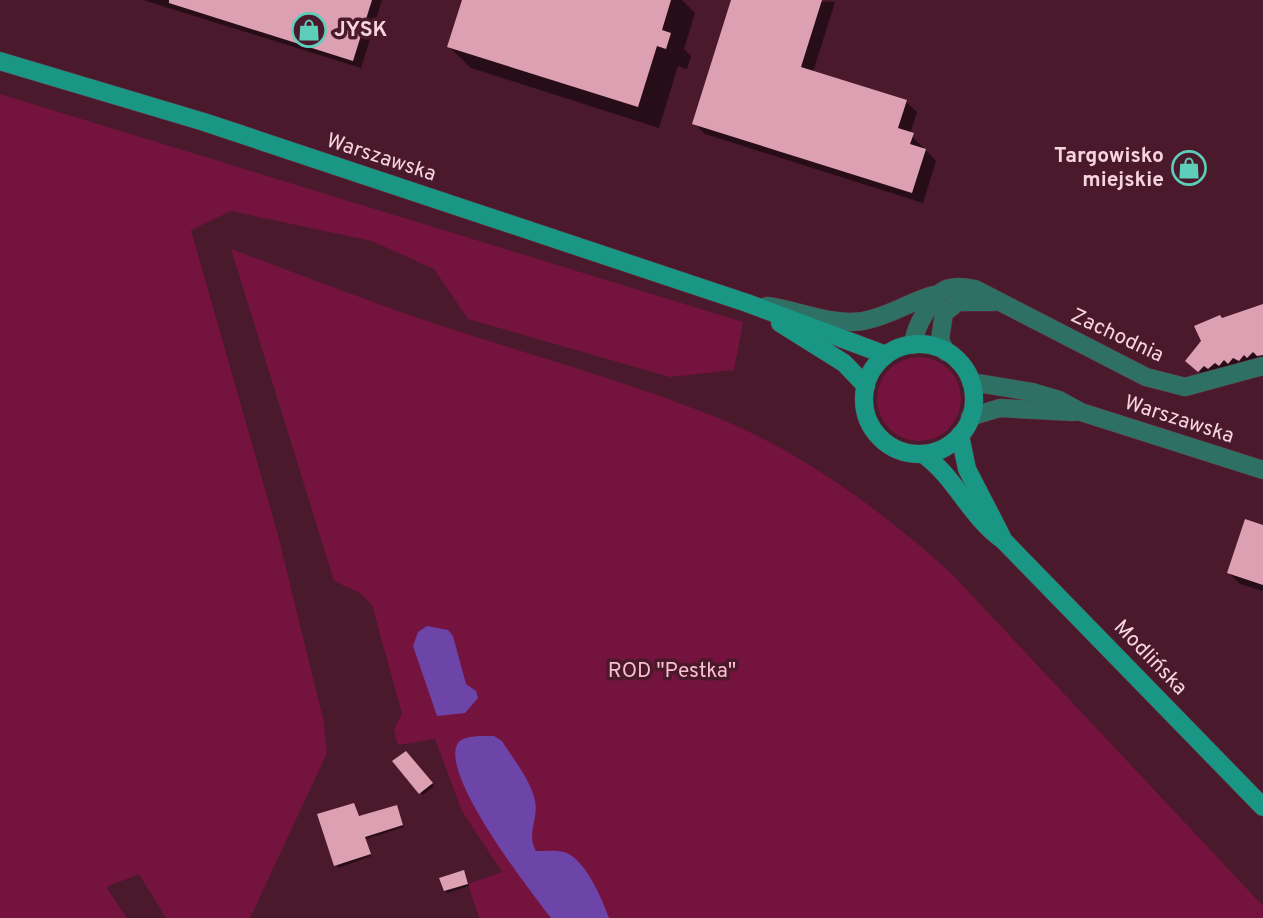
<svg xmlns="http://www.w3.org/2000/svg" width="1263" height="918" viewBox="0 0 1263 918" font-family="Overpass,sans-serif">
	<style>
		.green { fill: #75133f }
		.water { fill: #6d44a8 }
		.shadow { fill: #0007 }
		.building { fill: #dd9fb2 }
		.lines { fill: none; stroke-linecap: round; stroke-linejoin: round }
		.minor-casing { stroke: #663747; stroke-width: 19 }
		.tertiary-casing { stroke: #663747; stroke-width: 19 }
		.secondary-casing { stroke: #663747; stroke-width: 19 }
		.minor { stroke: #2f7065; stroke-width: 18 }
		.tertiary { stroke: #2f7065; stroke-width: 18 }
		.secondary { stroke: #199684; stroke-width: 18 }
		.labels { text-anchor: middle; dominant-baseline: central; stroke-width: 7; stroke-linejoin: round; paint-order: stroke }
		.poi-label { font-size: 21px; font-weight: bold; fill: #f6d4dd; stroke: #4a192b; text-anchor: start }
		.street-label { font-size: 21px; fill: #f6d4dd; stroke: #4a192b }
		.park-label { font-size: 21px; fill: #fbbed0; stroke: #4a192b }
	</style>
	<rect width="100%" height="100%" fill="#4a192b"/>
	<g class="green">
		<path d="M0,94l743,228 -9,48 -64,7 -202,-58 -34,-50 -62,-28 -141,-30 -40,19 87,305 46,188 3,30 -77,165h-84l-27,-44 -33,13 21,31h-127z"/>
		<path d="M231,249c73,27 146,56 220,80 87,28 177,53 262,87 88,35 168,94 238,157l312,333v12h-784l-11,-34 34,-12 -40,-61 -27,-72 -37,6 -4,-16 8,-15 -30,-109 -12,-12 -26,-12z"/>
		<circle cx="919" cy="399" r="42"/>
	</g>
	<g class="water">
		<path d="M427,626l21,4 5,6 13,48 10,7 2,7 -13,15 -28,3 -24,-70 5,-14z"/>
		<path d="M478,736h16l8,5c11,18 29,39 33,60 4,16 -9,34 1,50 9,0 20,-1 28,1 21,6 38,47 45,66h-58c-20,-26 -113,-145 -93,-175 3,-5 13,-6 20,-7z"/>
	</g>
	<g class="shadow">
		<path d="M143,0h239l-21,68z"/>
		<path d="M464,0h218l13,13 -11,36 7,7 -4,13 -9,-3 -19,62 -188,-60 -22,-21z"/>
		<path d="M733,0l102,2 -22,70 93,30 11,10 -7,22 26,27 -13,42 -218,-69 -11,-11z"/>
		<path d="M1263,306v54l-4,-4 -6,6 -3,-3 -6,6 -5,-4 -5,6 -4,-3 -5,6 -5,-3 -6,6 -4,-4 -6,6 -12,-10 31,-45z"/>
		<path d="M1263,527v64l-23,-7 -11,-11z"/>
		<path d="M405,753l29,33 -11,9 -28,-33z"/>
		<path d="M354,805l5,13 38,-11 7,20 -38,12 5,17 -33,12 -19,-52z"/>
		<path d="M464,872l5,14 -22,7 -2,-3z"/>
	</g>
	<g class="building">
		<path d="M169,0h203l-19,61 -184,-58z"/>
		<path d="M462,0h209l-9,30 9,3 -5,16 -9,-3 -19,61 -191,-60z"/>
		<path d="M731,0h91l-21,67 106,33 -9,28 16,5 -4,11 16,5 -14,44 -220,-69z"/>
		<path d="M1263,304v51l-6,1 -4,-4 -6,6 -3,-3 -5,6 -6,-3 -5,6 -4,-4 -5,6 -4,-3 -7,6 -4,-3 -6,6 -13,-11 16,-20 -7,-15 26,-11 2,3z"/>
		<path d="M1245,519l18,6v60l-36,-12z"/>
		<path d="M406,751l27,32 -14,11 -27,-33z"/>
		<path d="M354,803l5,13 38,-11 6,20 -38,12 6,17 -37,12 -17,-52z"/>
		<path d="M464,870l4,14 -24,7 -5,-13z"/>
	</g>
	<g class="lines">
		<g class="minor-casing">
			<g id="minor">
				<path d="M767,306c30,4 66,20 96,15 28,-5 47,-20 71,-26"/>
				<path d="M913,345c1,-12 6,-22 12,-32 15,-25 21,-29 50,-24l171,88 39,10 78,-21"/>
				<path d="M946,352l-6,-12 4,-27 14,-11h36"/>
			</g>
		</g>
		<g class="tertiary-casing">
			<g id="tertiary">
				<path d="M971,382l61,10 27,8 22,12 182,58"/>
				<path d="M970,417l30,-9 74,4"/>
			</g>
		</g>
		<g class="secondary-casing">
			<g id="secondary">
				<path d="M0,61l204,61 543,181 139,52"/>
				<path d="M780,323l64,40 22,23"/>
				<circle cx="919" cy="399" r="55"/>
				<path d="M960,435l7,34 35,68"/>
				<path d="M923,454c33,24 47,63 80,86l260,267"/>
			</g>
		</g>
		<use href="#minor" class="minor"/>
		<use href="#tertiary" class="tertiary"/>
		<use href="#secondary" class="secondary"/>
	</g>
	<defs>
		<g id="shop-ring" transform="scale(1.75)"><circle r="9.5" fill="#4a192b" stroke="#5dceb9" stroke-width="1.5"/><path d="M-5-2.5h2.3a2.7 3.5 0 0 1 5.4 0H5L5.5 6h-11ZM-1.5-2.5h3a1.5 2.3 0 0 0-3 0Z" fill="#5dceb9"/></g>
	</defs>
	<g fill-rule="evenodd">
		<use href="#shop-ring" x="309" y="30"/>
		<use href="#shop-ring" x="1189" y="168"/>
	</g>
	<g class="labels">
		<g class="poi-label">
			<text x="334" y="30">JYSK</text>
			<text x="1164" y="156" text-anchor="end">Targowisko<tspan x="1164" dy="24">miejskie</tspan></text>
		</g>
		<g class="street-label">
			<text transform="translate(381 158) rotate(18)">Warszawska</text>
			<text transform="translate(1117 336) rotate(25)">Zachodnia</text>
			<text transform="translate(1179 420) rotate(18)">Warszawska</text>
			<text transform="translate(1150 658) rotate(46)">Modlińska</text>
		</g>
		<g class="park-label">
			<text x="672" y="671">ROD "Pestka"</text>
		</g>
	</g>
</svg>
